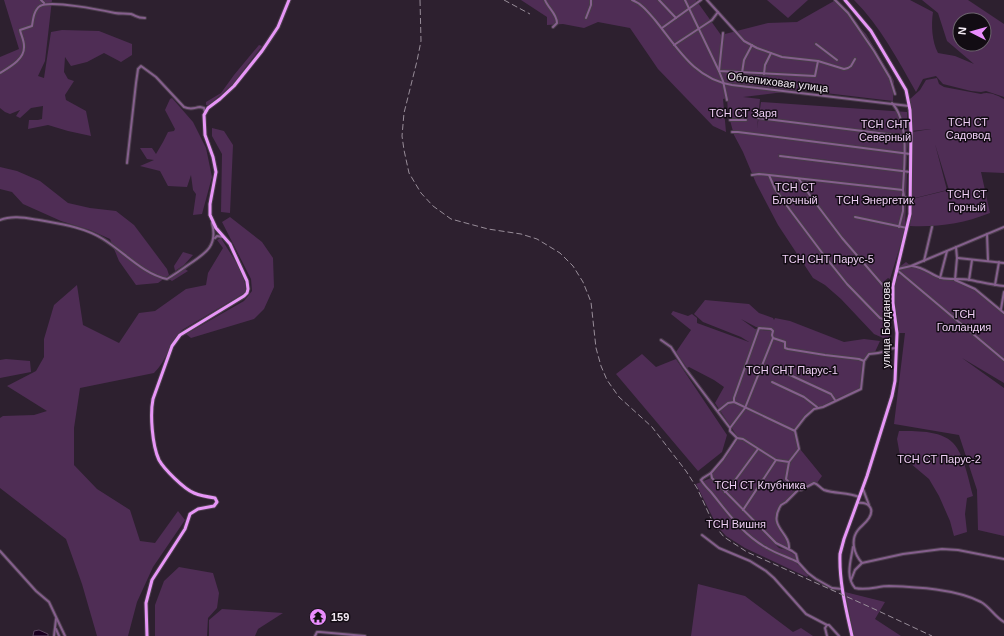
<svg xmlns="http://www.w3.org/2000/svg" width="1004" height="636" viewBox="0 0 1004 636" font-family="Helvetica,sans-serif">
	<style>
		.green { fill: #4f2d55; fill-rule: evenodd }
		.water { fill: #1a0020; stroke: #5b465f }
		.lines { fill: none; stroke-linecap: round; stroke-linejoin: round }
		.minor-casing { stroke: #493c4a; stroke-width: 4 }
		.major-casing { stroke: #493c4a; stroke-width: 5 }
		.minor { stroke: #855f8d; stroke-width: 2 }
		.major { stroke: #e796f7; stroke-width: 3 }
		.rail { stroke: #988d99; stroke-width: 1; stroke-dasharray: 6 3; stroke-linecap: butt }
		.labels { text-anchor: middle; dominant-baseline: central; stroke-width: 3; stroke-linejoin: round; paint-order: stroke }
		.street-label { font-size: 11px; fill: #f2e9f3; stroke: #120c13 }
		.park-label { font-size: 11px; fill: #efcff5; stroke: #120c13 }
		.poi-label { font-size: 11px; font-weight: bold; fill: #f2e9f3; stroke: #120c13; text-anchor: start }
	</style>
	<rect width="100%" height="100%" fill="#2d202f"/>
	<g class="green">
		<path d="M4,0h48l-7,61 -7,15 6,2 7,-46 11,-2 37,1 33,13v11l-11,7 -17,-9 -17,9 -16,4 -6,-9 -1,15 4,7 6,2 -9,14 1,5 20,11 5,25 -23,-5 -20,-6 -20,4 1,-9h9l4,-1 1,-13 -12,2 -11,10 -4,-2 4,-6 -10,4 -5,-2 -5,-4v-51l19,-8z"/>
		<path d="M521,0h175l25,35 47,-12 29,-1 37,-21 32,33 28,47 -1,20 -93,-11 -57,7 17,2 -3,30 4,-27 146,10 1,32 -1,10 -150,-21v2l150,20 -1,15 -134,-17 135,18 -2,59 -15,49 -2,-1 -7,6 -27,-31 34,41 -1,17 3,30 -16,-7 -33,-35 -16,-14 -12,-7 -35,-53 -22,-42 -13,-31 -9,-17 -6,-22 -1,-15 -4,1 3,33 -13,-6 -55,-57 -28,-41 -32,-6 -14,6 -21,-4 -16,1v-8z"/>
		<path d="M767,0h41l-20,18z"/>
		<path d="M854,0h56l23,12c-2,13 -1,30 5,41l17,3 19,8 -27,-23 -9,-28 -16,-13h46l36,24v73l-18,-6 -5,1 -10,-1 -28,-7 -7,-8 -13,3 -7,13c-18,-32 -36,-66 -62,-92zM960,20h24v24h-24z"/>
		<path d="M259,45l3,1 -29,38 -24,21h-3v-3l15,-9 13,-18z"/>
		<path d="M937,78l2,6 5,3 37,7c7,-3 16,1 23,5v74l-23,-1 9,41c-28,11 -51,14 -80,13l2,-27 37,-9 -14,-46 12,46 -36,9 1,-67 19,-3 -20,2 -2,-31 11,-10 6,-10z"/>
		<path d="M172,98l21,24 13,26 6,29 -10,37 -9,1 3,-21 -3,-4 -2,-15 -4,12 -19,-1 -8,-15 -20,-5 14,-6 -7,-1 -7,-11h12l4,6 7,-12 5,-10 6,-1 1,-2 -10,-19 5,-11z"/>
		<path d="M212,128l12,3 9,14 -3,68 -9,-1 1,-58 -10,-18z"/>
		<path d="M0,167l17,4 23,10 28,22 22,5 26,3 18,14 33,44 2,6 -11,8 -22,2 -17,-24 -9,-22 -20,-9 -29,-9 -38,-17 -11,-12 -12,-3z"/>
		<path d="M230,217l32,25 11,16 1,29 -10,22 -10,10 -63,19 -5,-4 58,-33 8,-10 -1,-12 -29,-57z"/>
		<path d="M221,238c9,16 25,35 25,54l-64,38c-12,13 -15,30 -28,43l-74,15 -6,40v37l23,24 33,21 10,31 15,2 23,-32 7,9 -32,47 -16,35 -9,34h-31l-15,-52 -16,-45 -66,-51v-70l3,-2 31,-1 13,-4 -40,-25 29,-15 8,-14v-18l10,-34 23,-20 6,40 36,18 20,-30 16,-2 31,-22 20,-4 2,-12 15,-25 -6,-8z"/>
		<path d="M183,252l10,3 -9,10 -9,6 -1,-5z"/>
		<path d="M906,262l5,4 8,1 21,11 15,2 13,5 10,7 26,21v70l-42,-25 42,30v148l-26,-6 -1,-40 -18,-55 -65,-11 11,-91h-6c-3,-19 -6,-38 -3,-57l7,-2 -5,-6z"/>
		<path d="M185,269l3,2 -16,10 -3,-2z"/>
		<path d="M705,300l44,4 10,9 14,5 1,2 1,-2 15,3 54,21 20,-3 16,2 -5,11h-6l-7,10 -1,25 -2,2 -26,11 -10,6 -8,1 -11,10 -10,15 4,17 -10,12 -13,-2 -38,-23 -22,-33 9,-16 -10,-7 -25,-13 -2,1 -11,-16 15,-22 -20,-16 2,-3 15,5 4,-2 5,4v5l52,19 -8,-5 -38,-15 -9,-8zM741,319l15,8 15,1v3l-16,-2z"/>
		<path d="M642,354l14,13 20,-8 51,76 -5,17 -24,19 -82,-97z"/>
		<path d="M6,359l24,2 1,11 -31,6v-18z"/>
		<path d="M899,431c18,0 48,-1 58,17 8,12 12,34 16,48l-6,2 -2,16 2,18 -13,4 -4,-15 -11,-25 -10,-17 -19,-16 -9,-2 -4,-22z"/>
		<path d="M737,439c5,0 8,3 12,5 13,8 25,19 42,18l9,-13 22,27 -5,7 -3,-1 -17,9 -18,16 -3,9 1,10 11,17v4h-3l-11,-6 -62,-63v-4l13,-16z"/>
		<path d="M711,478l3,5 49,48 13,14 3,3 8,2 9,6 1,8 5,3 7,8 -2,2 -62,-29 -19,-12 -9,-10 -21,-42z"/>
		<path d="M179,567l34,6 6,20 -2,15 -9,10 -1,18h-52v-31l9,-24z"/>
		<path d="M698,584l47,12 48,36 8,-4 12,8h-122z"/>
		<path d="M845,592l40,10 -10,17 26,17h-47z"/>
		<path d="M222,609l61,4 -25,16 -3,7h-46v-16z"/>
	</g>
	<path class="water" d="M39,630l9,4v2h-15l1,-5z"/>
	<g class="lines">
		<g class="minor-casing">
			<g id="minor">
				<path d="M41,0l3,3"/>
				<path d="M545,0c3,8 12,14 12,23l-4,4"/>
				<path d="M632,0c9,3 16,12 23,20 22,27 39,59 77,65l177,21"/>
				<path d="M659,0l17,18"/>
				<path d="M685,0l34,71 4,10 4,19"/>
				<path d="M707,0l37,41 13,7 25,9 36,4 26,8 4,-1 3,-2 4,-7"/>
				<path d="M835,0l13,13 26,38 16,27 5,16"/>
				<path d="M586,18l5,-13v-5"/>
				<path d="M662,28l39,-28"/>
				<path d="M723,33l-4,38 96,5 3,-15"/>
				<path d="M816,44l21,16"/>
				<path d="M674,45l38,-25 6,-8"/>
				<path d="M0,73c10,-6 25,-14 24,-27 0,-6 -3,-11 -4,-16l12,-4c1,-7 2,-16 8,-20 11,-6 61,4 75,7 5,1 11,0 16,1 6,2 5,4 14,4"/>
				<path d="M742,73l2,-13 8,-15"/>
				<path d="M764,74l1,-9 6,-12"/>
				<path d="M892,103c18,20 12,62 11,87"/>
				<path d="M758,118l153,19"/>
				<path d="M730,120h16"/>
				<path d="M732,132h6l172,22"/>
				<path d="M780,156l130,16"/>
				<path d="M127,163l9,-80 2,-14 3,-3 15,11 28,30c7,3 9,1 16,0l4,1 1,4"/>
				<path d="M752,175l7,-1 10,1 134,15 1,7 6,2"/>
				<path d="M769,175l6,14 15,21 33,44 24,30 33,34 8,3"/>
				<path d="M799,179l12,18 31,41 51,59"/>
				<path d="M855,217l52,11"/>
				<path d="M0,220c12,-5 26,-2 39,0 22,4 45,7 64,19 21,13 40,35 64,40 7,-4 14,-9 21,-14 18,-12 30,-19 24,-42"/>
				<path d="M899,227l4,-16v-17"/>
				<path d="M987,234l1,27"/>
				<path d="M215,238l2,-2 6,1"/>
				<path d="M956,247l1,11 -2,22 20,9 29,24"/>
				<path d="M958,258l46,5"/>
				<path d="M924,261l8,-34"/>
				<path d="M912,266c12,1 19,9 29,12 10,2 19,0 29,2 11,2 22,5 34,6"/>
				<path d="M898,269l13,-3 93,-39"/>
				<path d="M897,270l107,90"/>
				<path d="M940,278l7,-27"/>
				<path d="M969,280l3,-20"/>
				<path d="M995,285l4,-23"/>
				<path d="M1001,309l3,-17"/>
				<path d="M773,338l12,4v6l3,1 37,6 34,4 5,2 5,-7c8,-1 12,0 19,-5l8,-1"/>
				<path d="M661,340l10,7 13,20 46,61v3l7,7 6,1 33,21 13,2 -3,17 9,10 6,1 13,-7c4,1 6,5 10,7 12,4 24,2 35,7"/>
				<path d="M777,369l54,25 4,6"/>
				<path d="M772,382l32,15 13,10"/>
				<path d="M718,411l10,-8 6,-1 61,29 4,18 -10,13"/>
				<path d="M730,428l15,-20 28,-70 -1,-3 1,-4 -2,-2 -12,-1 -25,70v4"/>
				<path d="M795,430l10,-13 9,-8 9,-2 38,-18 3,-28"/>
				<path d="M737,438l-14,21 -12,14 1,5 64,65 16,8 4,3 2,8 10,11 8,6 16,9 10,1"/>
				<path d="M711,473l-8,5 -2,2c3,5 6,8 10,12 17,21 32,43 56,56 10,6 21,9 31,14"/>
				<path d="M863,489l6,16"/>
				<path d="M725,492l5,-5 28,-38"/>
				<path d="M858,503c10,-1 17,5 11,15 -3,5 -8,8 -11,12 -8,10 -4,24 4,33l41,-9 39,-5 16,1 46,9"/>
				<path d="M743,510l33,-50"/>
				<path d="M702,535l17,13 31,13 16,10 8,7 32,36 21,11"/>
				<path d="M853,547c-2,13 -8,30 2,41 12,3 23,-2 34,-2 28,1 67,3 92,16 9,5 14,15 23,20"/>
				<path d="M789,548c1,-16 -22,-21 -8,-43l5,-3 12,-12"/>
				<path d="M0,551l36,40 13,11 16,34"/>
				<path d="M851,580l4,-10 7,-7"/>
				<path d="M56,629l3,7"/>
				<path d="M54,636l2,-17"/>
				<path d="M315,636l2,-4h3l45,4"/>
				<path d="M827,636l-2,-8 2,-3h2l10,11"/>
			</g>
		</g>
		<g class="major-casing">
			<g id="major">
				<path d="M845,0l26,31 35,59 4,20 1,22 -1,82 -17,72v17l4,30 -2,48 -3,15 -25,80 -23,63 -4,15c-1,28 6,55 12,82"/>
				<path d="M147,636l-1,-33 6,-23 33,-51 5,-15 8,-5 16,-3 3,-4 -2,-4c-7,-1 -14,-2 -21,-5 -10,-4 -30,-24 -35,-33 -7,-15 -9,-46 -6,-61l19,-53 8,-11 64,-39 3,-3 1,-4 -1,-8 -17,-37 -14,-16 -6,-13v-11l6,-32 -3,-15 -8,-22 -1,-20 4,-7 12,-9 14,-13 28,-35 16,-24 11,-27"/>
			</g>
		</g>
		<use href="#minor" class="minor"/>
		<use href="#major" class="major"/>
		<g class="rail">
			<path d="M420,0l1,41 -4,20 -13,52 -2,23 2,14 5,23 12,20 12,13 18,13 37,10 33,5 16,5 23,14 13,13 10,16 8,20 5,46 5,18 6,14 12,17 33,30 34,44 11,17 17,37 10,12 23,15 125,56 60,28"/>
			<path d="M504,0l26,14"/>
		</g>
	</g>
	<defs>
		<g id="temple-disc" transform="scale(0.9)"><circle r="9.5" fill="#ea8dfd" stroke="#120c13"/><path d="M0-6L5-2H3V0L6.5 2.5H4V6H1.5V3h-3V6H-4V2.5H-6.5L-3 0V-2H-5Z" fill="#111"/></g>
	</defs>
	<g fill-rule="evenodd">
		<use href="#temple-disc" x="318" y="617"/>
	</g>
	<g class="labels">
		<g class="street-label">
			<text transform="translate(778 82) rotate(7)">Облепиховая улица</text>
			<text transform="translate(886 325) rotate(-90)">улица Богданова</text>
		</g>
		<g class="park-label">
			<text x="743" y="113">ТСН СТ Заря</text>
			<text x="968" y="122">ТСН СТ<tspan x="968" dy="13">Садовод</tspan></text>
			<text x="885" y="124">ТСН СНТ<tspan x="885" dy="13">Северный</tspan></text>
			<text x="795" y="187">ТСН СТ<tspan x="795" dy="13">Блочный</tspan></text>
			<text x="967" y="194">ТСН СТ<tspan x="967" dy="13">Горный</tspan></text>
			<text x="875" y="200">ТСН Энергетик</text>
			<text x="828" y="259">ТСН СНТ Парус-5</text>
			<text x="964" y="314">ТСН<tspan x="964" dy="13">Голландия</tspan></text>
			<text x="792" y="370">ТСН СНТ Парус-1</text>
			<text x="939" y="459">ТСН СТ Парус-2</text>
			<text x="760" y="485">ТСН СТ Клубника</text>
			<text x="736" y="524">ТСН Вишня</text>
		</g>
		<g class="poi-label">
			<text x="331" y="617">159</text>
		</g>
	</g>
	<g transform="translate(972 32) rotate(276)"><circle r="19" fill="#120c13" stroke="#6c646d"/>
	<path d="M0-3L7 15L0 10L-7 15Z" fill="#ea8dfd"/>
	<text y="-6" font-size="11" font-weight="bold" text-anchor="middle" fill="#f2e9f3">N</text>
	</g>
</svg>
